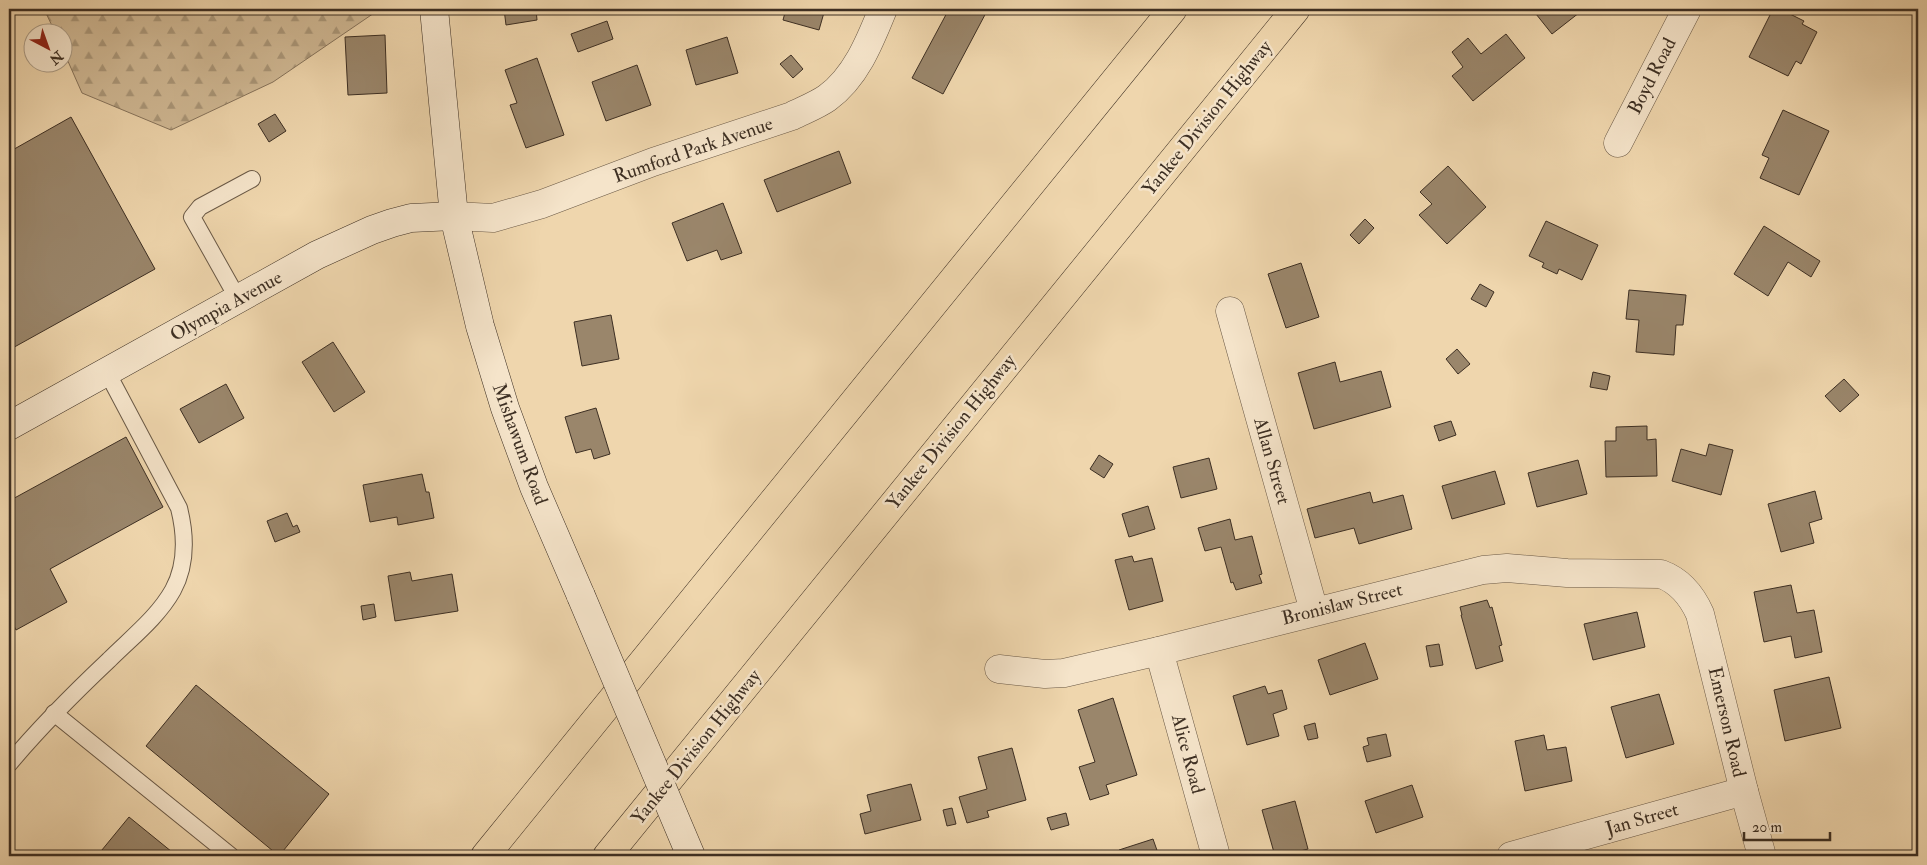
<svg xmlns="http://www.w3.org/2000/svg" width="1927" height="865" viewBox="0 0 1927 865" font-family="'IM FELL Double Pica',serif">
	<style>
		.forest { fill: url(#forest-firs); stroke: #87745c }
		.building { fill: #9a866b; stroke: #3d2f23 }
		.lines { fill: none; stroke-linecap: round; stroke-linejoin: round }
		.service-casing { stroke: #6a5946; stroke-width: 18 }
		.minor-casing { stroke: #6a5946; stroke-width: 29 }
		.secondary-casing { stroke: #3d2f23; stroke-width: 29 }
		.motorway-casing { stroke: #3d2f23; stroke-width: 29 }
		.service { stroke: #f5e4ca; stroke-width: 16 }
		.minor { stroke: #f5e4ca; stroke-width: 28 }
		.secondary { stroke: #f5e4ca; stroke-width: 28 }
		.motorway { stroke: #efd6ad; stroke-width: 28 }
		.secondary-bridge-casing { stroke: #3d2f23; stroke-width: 29; stroke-linecap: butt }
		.secondary-bridge { stroke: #f5e4ca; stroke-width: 28 }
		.labels { text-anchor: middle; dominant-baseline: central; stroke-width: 5; stroke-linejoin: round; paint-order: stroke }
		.street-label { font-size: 19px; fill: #3d2f23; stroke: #f5e4ca }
	</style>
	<defs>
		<pattern id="forest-firs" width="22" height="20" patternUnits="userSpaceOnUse" patternTransform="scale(1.25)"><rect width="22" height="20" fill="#d1ba96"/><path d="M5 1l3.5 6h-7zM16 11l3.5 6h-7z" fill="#ab987a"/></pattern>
	</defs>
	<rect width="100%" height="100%" fill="#efd6ad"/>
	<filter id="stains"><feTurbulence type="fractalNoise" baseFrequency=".004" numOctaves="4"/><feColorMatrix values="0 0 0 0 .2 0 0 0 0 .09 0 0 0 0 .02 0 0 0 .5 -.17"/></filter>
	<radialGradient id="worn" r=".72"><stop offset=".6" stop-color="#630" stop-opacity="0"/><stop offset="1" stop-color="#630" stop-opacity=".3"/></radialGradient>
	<path class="forest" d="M44,9h336l-107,73 -102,48 -89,-37 -19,-43 -1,-18h-7z"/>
	<g class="building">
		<path d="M504,9h32l1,11 -31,5z"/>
		<path d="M786,9h39l-6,21 -36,-10z"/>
		<path d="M949,9h39l-45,85 -31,-16z"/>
		<path d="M1532,9h52l-32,25z"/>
		<path d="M1773,9h7l24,12 -2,3 15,8 -16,32 -5,-3 -8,15 -39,-19z"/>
		<path d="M607,21l6,18 -35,13 -7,-18z"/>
		<path d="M1506,34l19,24 -52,43 -21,-25 11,-9 -11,-15 16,-14 13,16z"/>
		<path d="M385,35l2,58 -39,2 -3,-58z"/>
		<path d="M727,37l11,36 -42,12 -10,-35z"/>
		<path d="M791,55l12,14 -10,9 -13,-14z"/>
		<path d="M537,58l27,77 -38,13 -16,-43 7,-2 -12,-33z"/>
		<path d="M637,65l14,40 -45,16 -14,-39z"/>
		<path d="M1783,110l46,21 -30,64 -39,-17 9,-20 -7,-3z"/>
		<path d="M275,114l11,17 -17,11 -11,-18z"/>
		<path d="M71,117l84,152 -146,81v-198z"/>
		<path d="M839,151l12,32 -74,29 -13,-32z"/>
		<path d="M1448,166l38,41 -39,37 -28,-29 13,-11 -12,-12z"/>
		<path d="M723,203l19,50 -21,7 -4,-10 -30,11 -15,-38z"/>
		<path d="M1365,219l9,9 -15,16 -9,-9z"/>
		<path d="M1546,221l52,24 -16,35 -23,-11 -2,5 -15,-7 2,-4 -15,-7z"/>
		<path d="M1764,226l56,35 -9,16 -23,-15 -20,34 -34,-22z"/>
		<path d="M1301,263l18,54 -33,11 -18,-54z"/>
		<path d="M1480,284l14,8 -8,15 -15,-8z"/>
		<path d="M1629,290l57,5 -3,30h-7l-2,30 -38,-3 3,-32 -13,-1z"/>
		<path d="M611,315l8,44 -37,7 -8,-44z"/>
		<path d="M333,342l32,50 -31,20 -32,-50z"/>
		<path d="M1457,349l13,15 -12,10 -12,-15z"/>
		<path d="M1335,362l5,20 41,-11 10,36 -77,22 -16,-56z"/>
		<path d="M1593,372l17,4 -3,14 -17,-3z"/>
		<path d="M1844,379l15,16 -19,17 -15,-16z"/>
		<path d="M226,384l18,34 -45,25 -19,-34z"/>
		<path d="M596,408l14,46 -16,5 -3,-10 -15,4 -11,-36z"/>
		<path d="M1451,421l5,14 -17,6 -5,-15z"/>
		<path d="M1647,426v14l9,-1 1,37 -51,1 -1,-36h11v-14z"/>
		<path d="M126,437l37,70 -113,62 17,33 -51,28 -7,-14v-115z"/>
		<path d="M1709,444l24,6 -12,45 -49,-14 9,-32 25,7z"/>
		<path d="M1099,455l14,9 -9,14 -14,-9z"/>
		<path d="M1209,458l8,31 -36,9 -8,-31z"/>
		<path d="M1578,460l9,34 -50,13 -9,-34z"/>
		<path d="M1495,471l10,33 -53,15 -10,-33z"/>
		<path d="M422,474l4,18h3l5,26 -36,7 -1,-8 -27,5 -7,-37z"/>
		<path d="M1815,491l7,28 -13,4 5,20 -33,9 -13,-48z"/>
		<path d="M1370,492l3,11 30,-8 9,34 -53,15 -5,-16 -39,10 -8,-29z"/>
		<path d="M1148,506l7,23 -26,8 -7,-23z"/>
		<path d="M287,513l6,14 4,-2 3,7 -25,10 -8,-21z"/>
		<path d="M1230,519l5,21 17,-4 10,38 -3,1 3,8 -26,7 -3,-8 -2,1 -10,-36 -16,4 -7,-23z"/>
		<path d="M1132,556l2,6 18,-4 11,43 -34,9 -14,-50z"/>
		<path d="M410,572l2,9 40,-7 6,37 -63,10 -7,-45z"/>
		<path d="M1791,585l6,28 17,-3 8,42 -27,6 -4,-22 -27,6 -10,-50z"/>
		<path d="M1487,600l3,8 2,-1 10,38 -3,1 4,15 -27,8 -15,-54h1l-2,-8z"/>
		<path d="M374,604l2,13 -13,3 -2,-14z"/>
		<path d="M1637,612l8,35 -52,13 -9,-36z"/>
		<path d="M1365,643l13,36 -48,16 -12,-35z"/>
		<path d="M1439,644l4,21 -13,2 -4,-21z"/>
		<path d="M1829,677l12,51 -56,13 -11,-51z"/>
		<path d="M196,685l133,109 -50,62 -133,-110z"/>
		<path d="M1265,686l3,8 14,-4 5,19 -14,5 6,22 -32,9 -14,-49z"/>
		<path d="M1659,694l15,50 -48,14 -15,-51z"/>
		<path d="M1113,698l24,77 -31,10 3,9 -19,6 -11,-33 16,-5 -17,-52z"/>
		<path d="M1315,723l3,15 -10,2 -4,-14z"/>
		<path d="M1386,734l5,22 -24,6 -4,-15 6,-2 -2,-7z"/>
		<path d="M1544,735l3,15 19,-3 6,34 -47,10 -10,-50z"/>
		<path d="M1012,748l14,52 -39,11 2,6 -22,6 -8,-26 28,-8 -9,-32z"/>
		<path d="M911,784l10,36 -56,14 -5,-20 11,-3 -4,-16z"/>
		<path d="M1412,785l11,32 -47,16 -11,-32z"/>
		<path d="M1295,801l13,48 -27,7h-6l-13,-46z"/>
		<path d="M952,808l4,16 -9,2 -4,-16z"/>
		<path d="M1066,813l3,12 -18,5 -4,-12z"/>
		<path d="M129,817l48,39h-80z"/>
		<path d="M1153,839l6,17h-38l-2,-6z"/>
	</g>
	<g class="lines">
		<g class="service-casing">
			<g id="service">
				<path d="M238,299l-46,-82 8,-10 52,-28"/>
				<path d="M54,713l177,143"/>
				<path d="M9,764c31,-37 65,-71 100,-104 22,-22 49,-43 64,-70 14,-26 13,-54 6,-82l-72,-136"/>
			</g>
		</g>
		<g class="minor-casing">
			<g id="minor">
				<path d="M1618,143l69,-134"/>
				<path d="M454,216l39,2 49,-14 111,-42 139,-46c12,-6 25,-11 35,-18 29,-21 43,-57 56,-89"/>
				<path d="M1230,311l84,300"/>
				<path d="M1159,651l57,205"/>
				<path d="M999,669l46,5 19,-1 95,-22 324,-81 24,-2 60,5 94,1c19,7 31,22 39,40l44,177 18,65"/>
				<path d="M1511,856l233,-65"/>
			</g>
		</g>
		<g class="secondary-casing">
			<g id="secondary">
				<path d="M434,9l20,207 26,110 25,82 29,79 47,109"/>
				<path d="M9,426l308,-171 55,-25 20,-7 19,-5 43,-2"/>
			</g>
		</g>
		<g class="motorway-casing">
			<g id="motorway">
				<path d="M485,856l688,-847"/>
				<path d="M607,856l689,-847"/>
			</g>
		</g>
		<use href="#service" class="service"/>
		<use href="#minor" class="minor"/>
		<use href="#secondary" class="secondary"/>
		<use href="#motorway" class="motorway"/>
		<g class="secondary-bridge-casing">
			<path id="secondary-bridge" d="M581,596l110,260"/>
		</g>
		<use href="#secondary-bridge" class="secondary-bridge"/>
	</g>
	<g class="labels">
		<g class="street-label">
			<text transform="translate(1652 76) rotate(-63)">Boyd Road</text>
			<text transform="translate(1207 118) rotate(-51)">Yankee Division Highway</text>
			<text transform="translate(693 150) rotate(-19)">Rumford Park Avenue</text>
			<text transform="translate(226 306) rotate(-29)">Olympia Avenue</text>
			<text transform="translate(951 432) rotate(-51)">Yankee Division Highway</text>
			<text transform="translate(520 444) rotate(70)">Mishawum Road</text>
			<text transform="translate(1272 461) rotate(74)">Allan Street</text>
			<text transform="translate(1342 604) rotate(-14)">Bronislaw Street</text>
			<text transform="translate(1727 722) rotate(77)">Emerson Road</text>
			<text transform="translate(696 747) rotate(-51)">Yankee Division Highway</text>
			<text transform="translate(1188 754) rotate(75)">Alice Road</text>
			<text transform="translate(1642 819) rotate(-16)">Jan Street</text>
		</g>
	</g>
	<rect width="1927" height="865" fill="none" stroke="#efd6ad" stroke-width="30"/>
	<rect x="10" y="10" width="1907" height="845" fill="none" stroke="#3d2f23" stroke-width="2.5"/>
	<rect x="15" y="15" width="1897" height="835" fill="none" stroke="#3d2f23"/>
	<g transform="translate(48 48) rotate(139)"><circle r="24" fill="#f5e4ca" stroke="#ab9c87"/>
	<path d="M0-4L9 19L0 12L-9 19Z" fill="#8f2418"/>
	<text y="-8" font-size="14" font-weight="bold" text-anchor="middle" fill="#3d2f23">N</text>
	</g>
	<path d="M1744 832v8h86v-8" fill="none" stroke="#3d2f23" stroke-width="2.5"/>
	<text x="1752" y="832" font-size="15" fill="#3d2f23" stroke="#f5e4ca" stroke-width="4" paint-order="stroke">20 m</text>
	<rect width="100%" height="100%" filter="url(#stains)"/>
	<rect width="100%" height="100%" fill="url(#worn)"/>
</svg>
